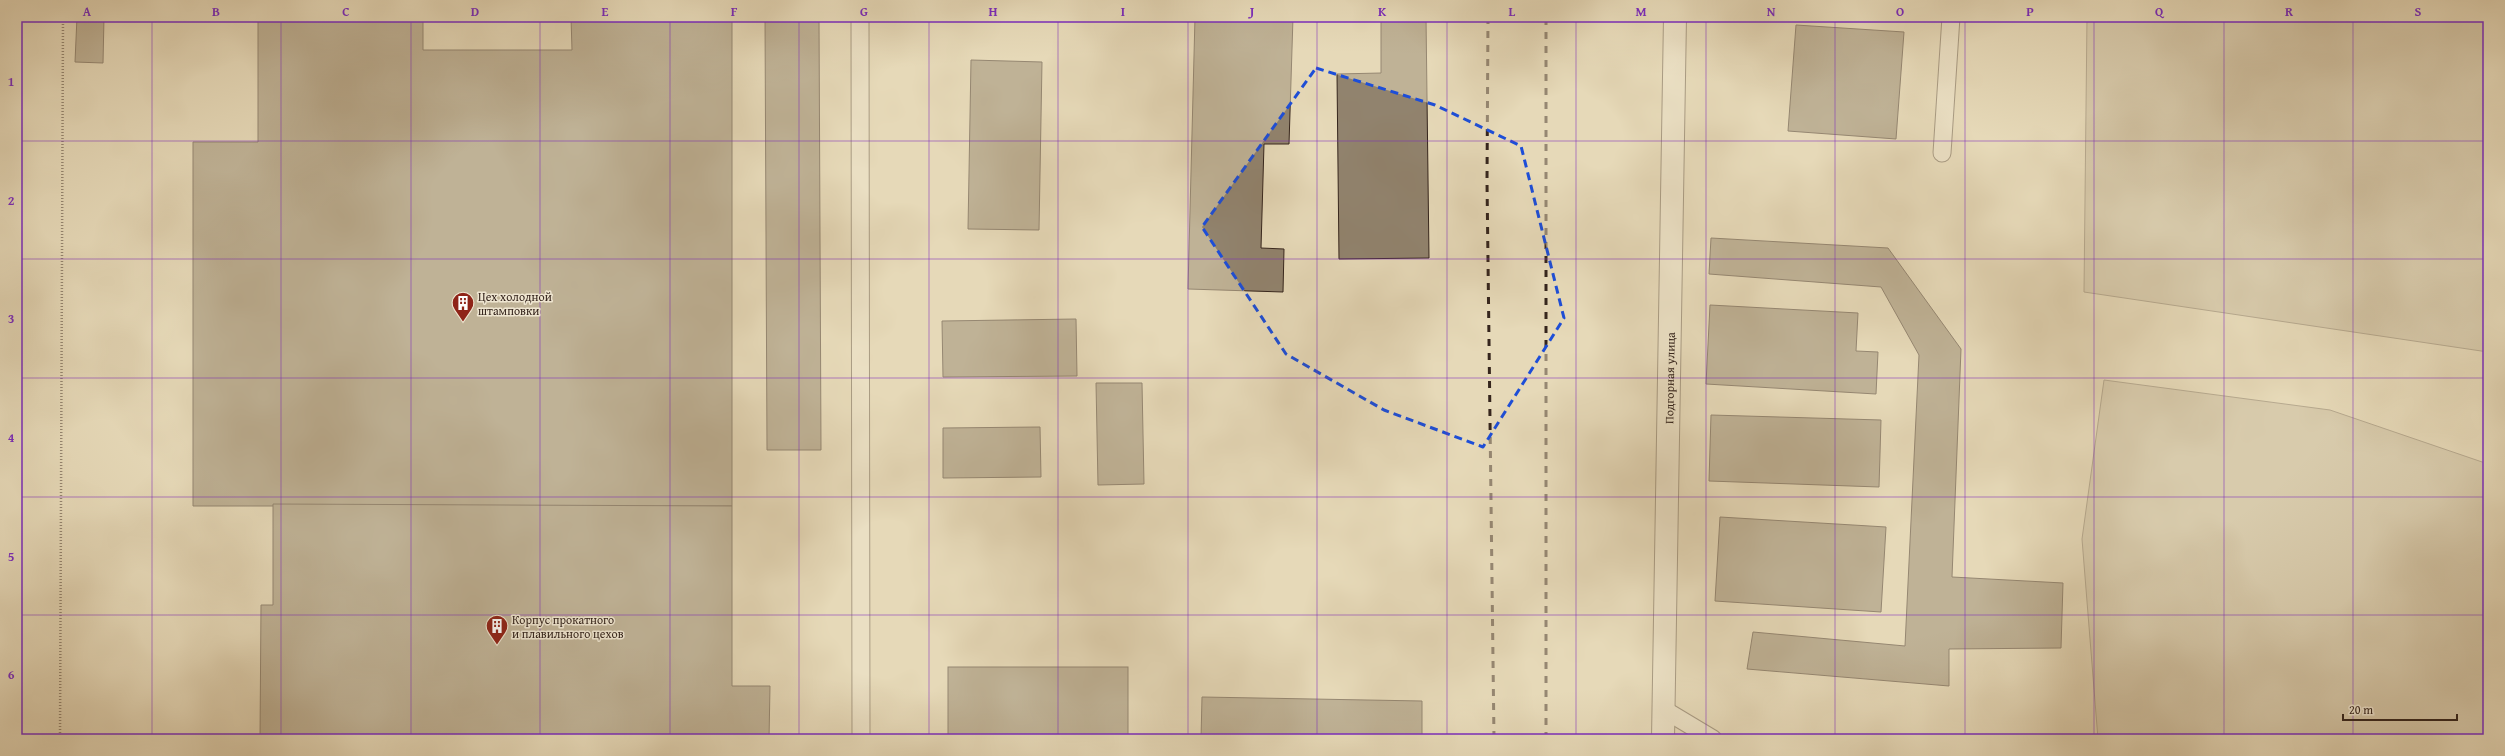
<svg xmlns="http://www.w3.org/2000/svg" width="2505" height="756" viewBox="0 0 2505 756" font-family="'Gentium Book Plus',serif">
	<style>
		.green { fill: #c8ba9e; stroke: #7e705e }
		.building { fill: #91836e; stroke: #35251d }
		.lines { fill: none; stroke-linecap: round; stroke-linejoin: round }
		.service-casing { stroke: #615244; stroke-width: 19 }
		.minor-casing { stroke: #615244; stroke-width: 24 }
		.path { stroke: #35251d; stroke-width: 2.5; stroke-dasharray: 1 2; stroke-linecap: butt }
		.service { stroke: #efe6d1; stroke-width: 17 }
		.minor { stroke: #efe6d1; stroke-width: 22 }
		.rail { stroke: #35251d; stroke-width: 3; stroke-dasharray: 7 7; stroke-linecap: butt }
		.marked { fill: none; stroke: #1d4ed8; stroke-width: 3; stroke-dasharray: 8 5; stroke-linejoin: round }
		.grid { fill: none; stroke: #7b2cbf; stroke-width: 1; stroke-opacity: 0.55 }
		.labels { text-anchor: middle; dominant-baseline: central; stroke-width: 3; stroke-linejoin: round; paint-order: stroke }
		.poi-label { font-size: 12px; fill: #35251d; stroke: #efe6d1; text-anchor: start }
		.street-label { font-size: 12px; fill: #35251d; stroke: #efe6d1 }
		.neatline { fill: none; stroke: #7b2cbf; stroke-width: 1.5 }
		.grid-label { font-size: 13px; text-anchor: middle; font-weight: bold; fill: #7b2cbf }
	</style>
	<rect width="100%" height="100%" fill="#e6d9b8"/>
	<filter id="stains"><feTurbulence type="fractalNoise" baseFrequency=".005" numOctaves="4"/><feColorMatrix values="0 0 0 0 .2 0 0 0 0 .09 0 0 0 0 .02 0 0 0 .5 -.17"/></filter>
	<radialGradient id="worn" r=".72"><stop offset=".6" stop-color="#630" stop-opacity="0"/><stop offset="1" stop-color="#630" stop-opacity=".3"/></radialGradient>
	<g class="green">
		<path d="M2087,17h401v335l-404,-60z"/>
		<path d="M2104,380l226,30 158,54v275h-390l-16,-200z"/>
	</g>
	<g class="building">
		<path d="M77,17h27l-1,46 -28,-1z"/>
		<path d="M258,17h165v33h149l-1,-33 161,1v488h-539v-364h65z"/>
		<path d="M765,17h54l2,433h-54z"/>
		<path d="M1195,17h98l-4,127h-25l-3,104 23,1 -1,43 -95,-3z"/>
		<path d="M1381,17h45l3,241 -90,1 -2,-185 44,-1z"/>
		<path d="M1796,25l108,7 -8,107 -108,-8z"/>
		<path d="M971,60l71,2 -3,168 -71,-1z"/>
		<path d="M1711,238l177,10 73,101 -9,228 111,6 -2,65 -112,1v37l-202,-17 6,-37 152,14 14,-291 -38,-68 -172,-13z"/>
		<path d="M1710,305l148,8 -2,38 22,1 -2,42 -170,-10z"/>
		<path d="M1076,319l1,57 -134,1 -1,-56z"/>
		<path d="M1096,383h46l2,101 -46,1z"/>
		<path d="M1711,415l170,5 -2,67 -170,-6z"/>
		<path d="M1040,427l1,50 -98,1v-50z"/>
		<path d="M273,504l459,2v180h38l-1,53h-509l1,-134h12z"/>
		<path d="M1720,517l166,10 -5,85 -166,-11z"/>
		<rect x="948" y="667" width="180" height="72"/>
		<path d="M1202,697l220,4v38h-221z"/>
	</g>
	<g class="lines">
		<g class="service-casing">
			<g id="service">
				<path d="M860,17l1,722"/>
				<path d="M1942,153l9,-136"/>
				<path d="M1663,709l50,30"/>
			</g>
		</g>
		<g class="minor-casing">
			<g id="minor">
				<path id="s1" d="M1663,739l12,-722"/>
			</g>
		</g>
		<path class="path" d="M60,739l3,-722"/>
		<use href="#service" class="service"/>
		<use href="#minor" class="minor"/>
		<g class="rail">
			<path d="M1488,17l-1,164 7,558"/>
			<path d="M1546,739v-722"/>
		</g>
	</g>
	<path d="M0 0H2505V756H0ZM1316,68l119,37 86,41 43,172 -81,129 -99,-37 -98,-56 -84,-127z" fill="#e6d9b8" fill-opacity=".55" fill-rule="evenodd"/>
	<path class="marked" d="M1316,68l119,37 86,41 43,172 -81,129 -99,-37 -98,-56 -84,-127z"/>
	<path class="grid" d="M152,17v722M281,17v722M411,17v722M540,17v722M670,17v722M799,17v722M929,17v722M1058,17v722M1188,17v722M1317,17v722M1447,17v722M1576,17v722M1706,17v722M1835,17v722M1965,17v722M2094,17v722M2224,17v722M2353,17v722M17,141h2471M17,259h2471M17,378h2471M17,497h2471M17,615h2471"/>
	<defs>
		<g id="building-pin" transform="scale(1.15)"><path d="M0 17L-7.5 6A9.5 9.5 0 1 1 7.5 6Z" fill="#8f2418" stroke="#efe6d1"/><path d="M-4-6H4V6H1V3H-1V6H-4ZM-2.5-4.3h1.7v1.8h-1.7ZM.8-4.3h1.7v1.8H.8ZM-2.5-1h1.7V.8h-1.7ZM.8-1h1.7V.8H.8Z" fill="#fff"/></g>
	</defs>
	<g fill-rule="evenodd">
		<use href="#building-pin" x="463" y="303"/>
		<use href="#building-pin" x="497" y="626"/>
	</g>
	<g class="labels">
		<g class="poi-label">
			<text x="478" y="296">Цех холодной<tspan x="478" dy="14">штамповки</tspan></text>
			<text x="512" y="619">Корпус прокатного<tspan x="512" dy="14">и плавильного цехов</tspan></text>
		</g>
		<g class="street-label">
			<text stroke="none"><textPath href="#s1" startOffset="361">Подгорная улица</textPath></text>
		</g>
	</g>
	<rect width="2505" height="756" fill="none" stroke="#e6d9b8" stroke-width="44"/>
	<path d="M2343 714v6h114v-6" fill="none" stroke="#35251d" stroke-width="2"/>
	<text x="2349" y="714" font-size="12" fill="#35251d" stroke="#efe6d1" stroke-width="3" paint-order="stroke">20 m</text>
	<rect x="22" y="22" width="2461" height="712" class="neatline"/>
	<g class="grid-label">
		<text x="87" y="16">A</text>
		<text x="216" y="16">B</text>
		<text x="346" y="16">C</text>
		<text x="475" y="16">D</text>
		<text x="605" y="16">E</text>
		<text x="734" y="16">F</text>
		<text x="864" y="16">G</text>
		<text x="993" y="16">H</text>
		<text x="1123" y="16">I</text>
		<text x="1252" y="16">J</text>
		<text x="1382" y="16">K</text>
		<text x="1512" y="16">L</text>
		<text x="1641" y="16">M</text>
		<text x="1771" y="16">N</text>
		<text x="1900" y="16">O</text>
		<text x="2030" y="16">P</text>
		<text x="2159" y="16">Q</text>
		<text x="2289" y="16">R</text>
		<text x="2418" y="16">S</text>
		<text x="11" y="86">1</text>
		<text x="11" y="205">2</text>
		<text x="11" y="323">3</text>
		<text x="11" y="442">4</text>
		<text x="11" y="561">5</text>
		<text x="11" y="679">6</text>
	</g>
	<rect width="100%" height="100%" filter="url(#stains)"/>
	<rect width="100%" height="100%" fill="url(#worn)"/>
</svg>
